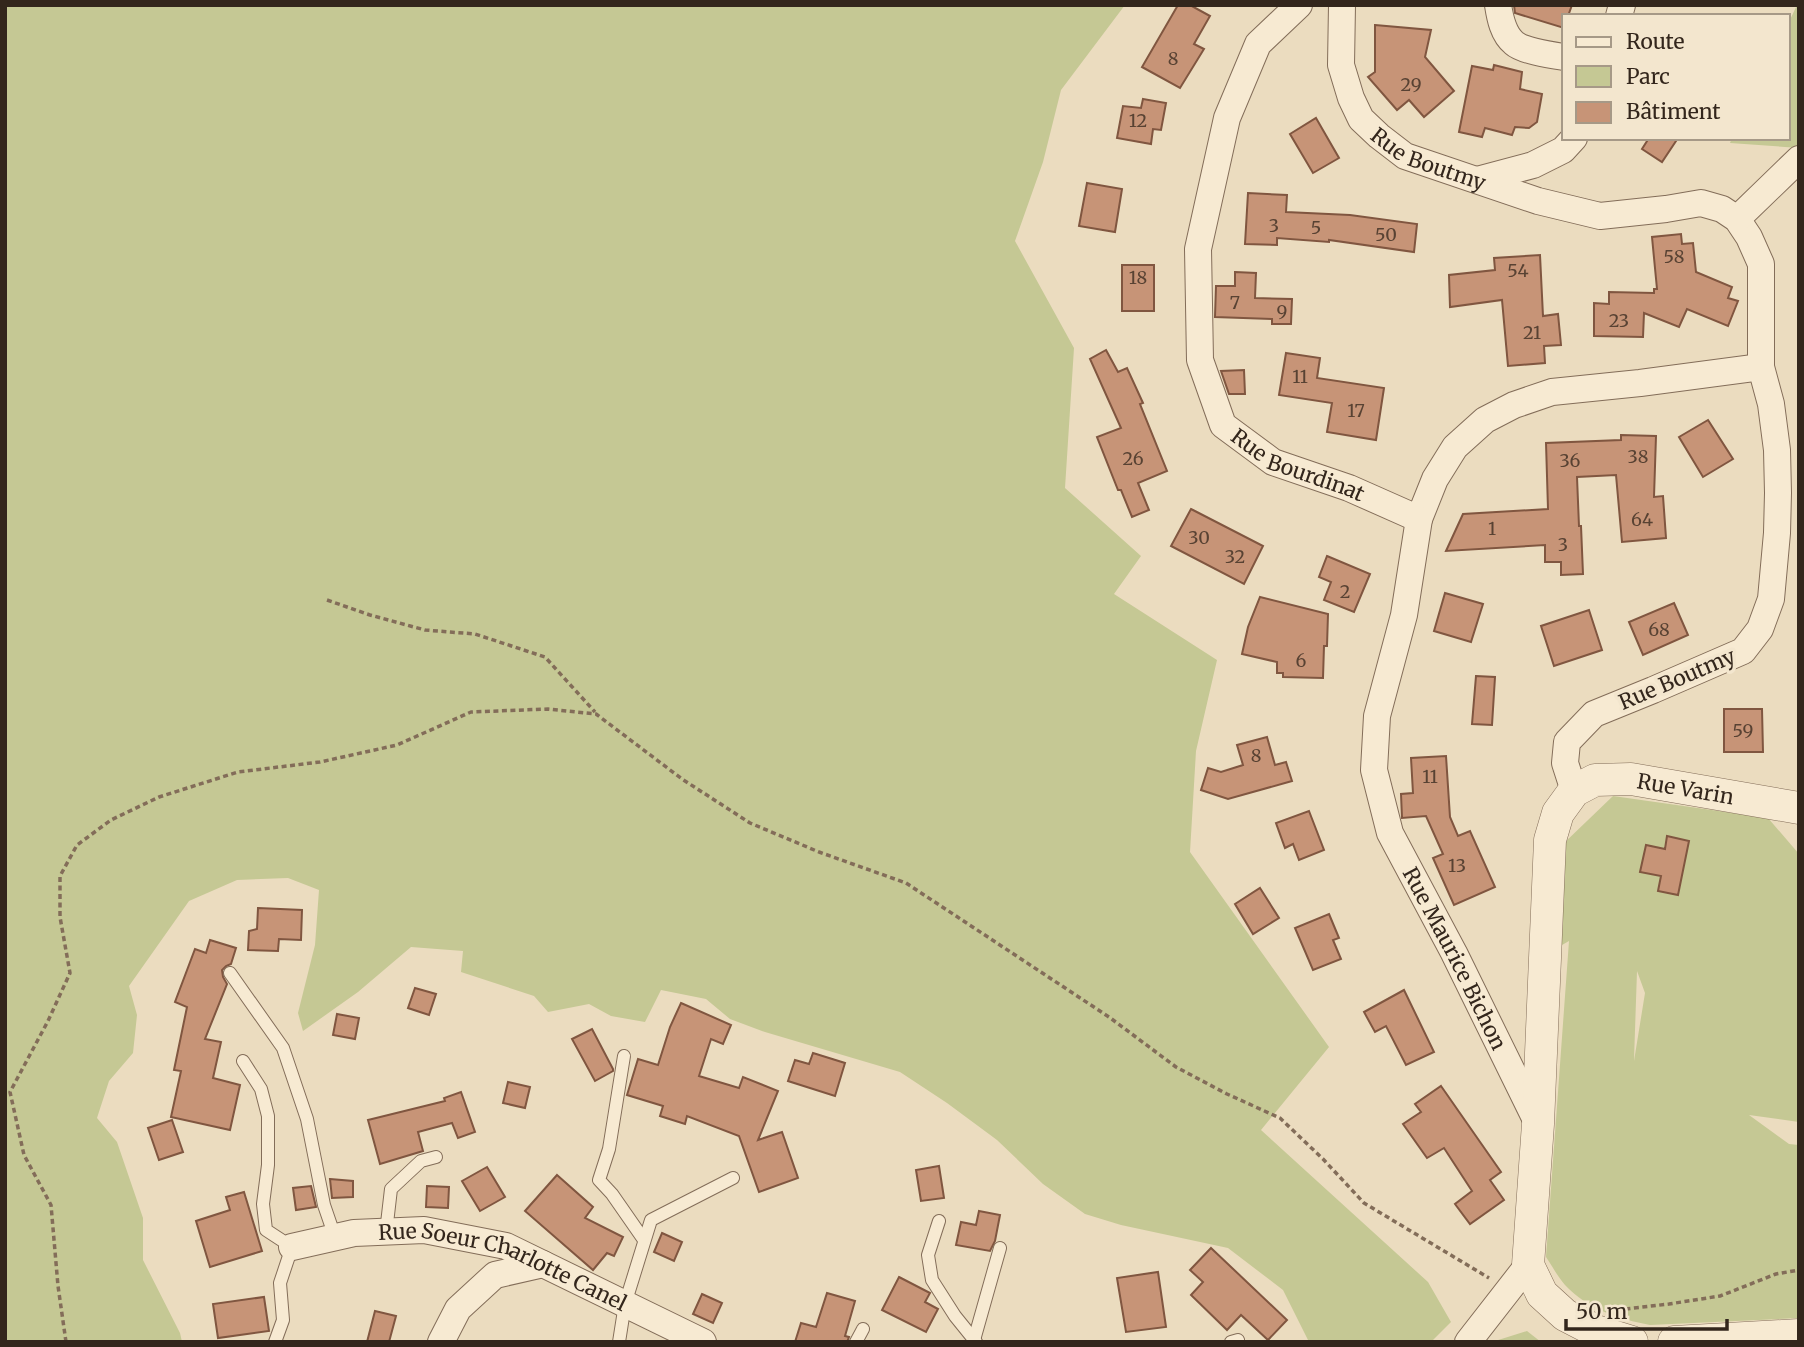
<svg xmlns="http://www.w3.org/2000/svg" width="1804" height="1347" viewBox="0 0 1804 1347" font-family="Merriweather,serif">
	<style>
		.green { fill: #c5c894; fill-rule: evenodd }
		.building { fill: #c79477; stroke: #805640; stroke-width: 2 }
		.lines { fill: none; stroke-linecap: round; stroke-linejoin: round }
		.service-casing { stroke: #836d59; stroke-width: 14 }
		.minor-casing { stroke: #836d59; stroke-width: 28 }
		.tertiary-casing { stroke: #836d59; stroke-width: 33 }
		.path { stroke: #836d59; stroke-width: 3.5; stroke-dasharray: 5 3.5; stroke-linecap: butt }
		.service { stroke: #f7ead2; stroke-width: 12 }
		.minor { stroke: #f7ead2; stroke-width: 26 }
		.tertiary { stroke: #f7ead2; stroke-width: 32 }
		.labels { text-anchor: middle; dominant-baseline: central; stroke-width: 7; stroke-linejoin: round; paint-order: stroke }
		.number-label { font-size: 18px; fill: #584233 }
		.street-label { font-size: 21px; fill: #33261c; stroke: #f3e6ce }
	</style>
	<rect width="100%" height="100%" fill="#ebdcbf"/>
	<g class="green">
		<path d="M5,5h1120l-64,85 -18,72 -28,79 59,107 -9,140 76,68 -27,38 103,66 -21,91 -6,101 139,195 -68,83 167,152 23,40 -20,20h-122l-26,-52 -55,-42 -107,-23 -36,-11 -42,-30 -46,-44 -50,-37 -47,-31 -135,-40 -35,-13 -24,-20 -45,-9 -16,32 -34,-6 -22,-12 -41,8 -14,-16 -73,-24 2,-21 -52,-4 -53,45 -55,39 -5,-18 17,-68 4,-55 -31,-12 -51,2 -48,21 -60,85 8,29 -4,38 -24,28 -12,37 20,24 26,76v42l37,73 2,9h-177z"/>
		<path d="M1797,5h2v143l-69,-5 2,-5h56v-114z"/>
		<path d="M1613,796l155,22 31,36v268l-50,-7 40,29 10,1v173l-149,7c-31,-6 -63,-16 -85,-40 -7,-8 -13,-19 -19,-28l23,-316 -7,4v-100zM1637,971l8,22 -11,68v-1z"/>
		<path d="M1527,1331l14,11h-48l2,-1z"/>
	</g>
	<g class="building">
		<path d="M1178,5h12l20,11 -16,28 10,5 -24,39 -38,-21z"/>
		<path d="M1514,5h58l-4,11h-4v12l-49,-15z"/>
		<path d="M1375,25l56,5 -6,27 29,34 -30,26 -15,-17 -12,10 -29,-33 7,-5z"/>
		<path d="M1494,65l28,7 -2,17 22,5 -5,28 -8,6 -14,-1 -3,8 -27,-7 -3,9 -23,-5 13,-66 21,4z"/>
		<path d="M1143,99l23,4 -5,27 -8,-1 -2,15 -34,-6 6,-32 18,2z"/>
		<path d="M1316,118l23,40 -26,15 -23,-39z"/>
		<path d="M1649,138h29l-16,24 -20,-13z"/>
		<path d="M1087,183l35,6 -7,43 -36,-6z"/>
		<path d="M1248,193l39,2 -1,17 64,3 67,9 -3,28 -85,-12v2l-52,-4v7l-32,-1z"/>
		<path d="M1681,234l1,10 11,-1 3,29 36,15 -4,11 10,3 -10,25 -41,-17 -8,18 -35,-14 -1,24 -49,-1v-33l15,1v-12l45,1v-4h3l-5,-52z"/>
		<path d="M1540,255l3,61 15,-2 3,31 -17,1 1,17 -37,3 -6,-66 -52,7 -1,-32 46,-5 -1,-12z"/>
		<rect x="1122" y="265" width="32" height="46"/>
		<path d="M1235,272l21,1 -1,25 37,1 -1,25h-19v-5l-57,-2 1,-31h19z"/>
		<path d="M1106,350l12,22 9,-4 16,35 -3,1 27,67 -29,12 11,27 -17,7 -11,-27h-3l-21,-53 24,-9 -31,-69z"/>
		<path d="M1286,353l34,5 -3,20 67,10 -8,52 -49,-8 5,-29 -53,-8z"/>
		<path d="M1244,370l1,24h-16l-8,-23z"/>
		<path d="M1708,420l25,39 -30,18 -24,-40z"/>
		<path d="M1621,435l35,1 -2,61 9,-1 3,42 -44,4 -6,-67 -39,2 2,49h2l2,48 -22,1v-13h-16v-17l-99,6 17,-37 85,-5 -2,-66 75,-3z"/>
		<path d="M1191,509l72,37 -19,38 -73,-38z"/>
		<path d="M1327,556l43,18 -16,38 -30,-12 7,-18 -12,-5z"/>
		<path d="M1445,593l38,11 -12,38 -37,-11z"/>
		<path d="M1260,597l68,17 -1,32h-3l-1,32 -40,-1v-4h-6v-11l-35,-8 6,-27z"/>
		<path d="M1674,603l14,32 -45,20 -14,-33z"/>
		<path d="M1589,610l13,40 -48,16 -13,-40z"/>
		<path d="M1476,676l19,1 -3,48 -20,-1z"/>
		<path d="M1724,709h38l1,43h-39z"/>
		<path d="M1267,737l8,28 11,-3 6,19 -64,18 -27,-9 7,-22 13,4 22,-7 -6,-20z"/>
		<path d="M1446,756l4,61 8,19 12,-5 25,56 -41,18 -21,-47 10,-4 -17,-38 -24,2 -1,-24 12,-1 -2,-35z"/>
		<path d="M1309,811l15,39 -25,10 -6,-16 -8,4 -9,-25z"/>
		<path d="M1667,836l22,5 -11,54 -20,-4 3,-15 -21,-4 6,-27 19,4z"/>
		<path d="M1260,888l19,30 -26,16 -18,-30z"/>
		<path d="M258,908l44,2 -1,30 -22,-1 -1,12 -30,-1 1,-19 8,-2z"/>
		<path d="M1329,914l10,24 -6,2 8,19 -28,11 -18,-42z"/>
		<path d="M210,940l26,8 -5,16 -5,2 -4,4 1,7 4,7 -22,55 16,3 -8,36 27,7 -10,45 -59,-13 10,-46 -7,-1 13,-63 -12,-5 20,-53 11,4z"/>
		<path d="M415,988l21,6 -7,21 -21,-7z"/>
		<path d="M1404,990l30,62 -28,13 -20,-39 -11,6 -11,-20z"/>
		<path d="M681,1003l50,22 -8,19 -12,-5 -12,37 40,12 4,-11 35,14 -20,49 24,-8 16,46 -39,14 -20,-56 -52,-20 -2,8 -25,-8 3,-10 -36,-11 11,-36 20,6 12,-38z"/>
		<path d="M337,1014l22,4 -4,21 -22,-4z"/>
		<path d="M592,1029l21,40v2l-18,10 -23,-42z"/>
		<path d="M813,1053l32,10 -10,33 -47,-15 7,-21 14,4z"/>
		<path d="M508,1082l22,5 -5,21 -22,-5z"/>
		<path d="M1441,1086l60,86 -11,8 14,20 -34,24 -15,-20 17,-13 -28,-43 -17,10 -24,-34 18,-12 -6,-8z"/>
		<path d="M461,1092l14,40 -17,6 -6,-15 -34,9 5,19 -43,13 -12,-44 77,-19 -1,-3z"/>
		<path d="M172,1120l11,32 -24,8 -11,-32z"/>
		<path d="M939,1166l5,32 -23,3 -5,-31z"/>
		<path d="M487,1167l18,30 -25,14 -18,-30z"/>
		<path d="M557,1175l36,32 -8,11 38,19 -9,19 -7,-3 -14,17 -68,-59z"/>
		<path d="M330,1179l23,2v16l-21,1z"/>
		<path d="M311,1186l5,21 -20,3 -3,-22z"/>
		<path d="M427,1186l22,1 -1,21 -22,-1z"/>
		<path d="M244,1192l18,59 -52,16 -14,-46 34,-11 -4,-13z"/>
		<path d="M979,1211l21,4 -5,26 -5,10 -34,-6 5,-23 15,3z"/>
		<path d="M662,1233l20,9 -8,19 -20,-9z"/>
		<path d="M1211,1248l76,72 -19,20 -27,-25 -14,15 -36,-35 12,-13 -13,-12z"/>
		<path d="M1158,1272l8,55 -40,5 -9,-54z"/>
		<path d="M899,1277l31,16 -5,9 13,7 -12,23 -44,-22z"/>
		<path d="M827,1293l28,8 -10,35 4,1 -2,5h-52l6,-19 15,4z"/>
		<path d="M702,1294l20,9 -9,20 -20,-9z"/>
		<path d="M264,1297l5,34 -51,7 -5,-34z"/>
		<path d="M375,1311l21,5 -7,26h-22z"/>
	</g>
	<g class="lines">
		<g class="service-casing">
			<g id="service">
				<path d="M230,973l53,75 24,71 17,86 11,32"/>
				<path d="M624,1056l-15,93 -10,31 13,14 32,46"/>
				<path d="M243,1061l18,28 7,27v49l-5,39 3,26 26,17 -12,36 3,37 -8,22"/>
				<path d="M939,1221l-11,34 4,25 23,36 21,26"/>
				<path d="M386,1232l5,-43 30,-28 15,-4"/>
				<path d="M974,1340l26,-92"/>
				<path d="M619,1342l6,-38 26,-84 82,-42"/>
				<path d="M856,1342l7,-13"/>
				<path d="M1231,1342l7,-2"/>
			</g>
		</g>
		<g class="minor-casing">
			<g id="minor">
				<path id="s1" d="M1299,5l-41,39 -31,74 -29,131 2,111 23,65 50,37 76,26 70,31 16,-40 20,-32 30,-27 29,-15 38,-13 88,-9 121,-16"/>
				<path id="s2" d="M1342,5l-1,60 10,33 10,21 18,17 26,20 133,45 62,15 66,-7 35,-6 21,6 15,10 12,18 12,27v103l10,37 6,46 1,43 -1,40 -6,66 -11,30 -17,22 -90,39 -59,24 -27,28 -2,21 9,28"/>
				<path d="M1498,5c2,13 5,29 16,38 9,8 37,12 50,14"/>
				<path d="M1619,16l3,-11"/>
				<path d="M1477,180l56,-15 30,-15 11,-12"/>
				<path d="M1737,219l62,-60"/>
				<path id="s3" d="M1419,519l-15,96 -27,101 -3,54 16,63 64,120 84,171"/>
				<path id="s4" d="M292,1247l62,-14 70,-3 82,16 197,96"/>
				<path d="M441,1342l17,-33 37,-34 48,-11"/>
				<path d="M1468,1342l60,-77"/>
			</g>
		</g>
		<g class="tertiary-casing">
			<g id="tertiary">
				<path id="s5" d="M1632,1342l-36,-11 -31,-16 -23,-21 -14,-29 10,-141 12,-284 8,-27 16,-22 21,-11 36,-1 168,29"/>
				<path d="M1674,1342l125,-7"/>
			</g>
		</g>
		<g class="path">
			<path d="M327,600l43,15 55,15 50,4 70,23 50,55"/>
			<path d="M1617,1310l52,-6 51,-8 56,-22 23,-4"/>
			<path d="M66,1342l-8,-56 -7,-81 -27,-50 -14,-63 38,-71 22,-48 -10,-56v-41l17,-31 34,-25 48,-23 79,-25 82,-10 77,-17 74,-33 77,-3 48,5 86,65 68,44 69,29 87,31 203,134 67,50 51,27 53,24 43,41 41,44 125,75"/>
		</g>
		<use href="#service" class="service"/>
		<use href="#minor" class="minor"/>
		<use href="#tertiary" class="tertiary"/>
	</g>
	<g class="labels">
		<g class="number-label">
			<text x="1173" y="58">8</text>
			<text x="1411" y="84">29</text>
			<text x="1138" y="120">12</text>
			<text x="1274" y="225">3</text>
			<text x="1316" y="227">5</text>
			<text x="1386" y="234">50</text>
			<text x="1674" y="256">58</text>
			<text x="1518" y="270">54</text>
			<text x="1138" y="277">18</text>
			<text x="1235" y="302">7</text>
			<text x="1282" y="311">9</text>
			<text x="1619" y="320">23</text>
			<text x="1532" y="332">21</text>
			<text x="1300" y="376">11</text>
			<text x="1356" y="410">17</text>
			<text x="1638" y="456">38</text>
			<text x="1133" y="458">26</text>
			<text x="1570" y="460">36</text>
			<text x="1642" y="519">64</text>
			<text x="1492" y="528">1</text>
			<text x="1199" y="537">30</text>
			<text x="1563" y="544">3</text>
			<text x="1235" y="556">32</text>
			<text x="1345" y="591">2</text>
			<text x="1659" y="629">68</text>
			<text x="1301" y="660">6</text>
			<text x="1743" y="730">59</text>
			<text x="1256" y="755">8</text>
			<text x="1430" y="776">11</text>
			<text x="1457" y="865">13</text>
		</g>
		<g class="street-label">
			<text stroke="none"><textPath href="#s2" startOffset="198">Rue Boutmy</textPath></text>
			<text stroke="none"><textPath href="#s1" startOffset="537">Rue Bourdinat</textPath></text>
			<text transform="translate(1677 679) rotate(-23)">Rue Boutmy</text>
			<text stroke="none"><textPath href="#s5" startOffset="732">Rue Varin</textPath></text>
			<text stroke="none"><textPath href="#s3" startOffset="462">Rue Maurice Bichon</textPath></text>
			<text stroke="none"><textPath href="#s4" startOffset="219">Rue Soeur Charlotte Canel</textPath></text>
		</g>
	</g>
	<rect width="1804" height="1347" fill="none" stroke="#33261c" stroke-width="14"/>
	<rect x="1562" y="14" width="228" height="126" fill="#f3e6ce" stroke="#a69987" stroke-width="2"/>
	<rect x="1576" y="37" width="35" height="10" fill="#f7ead2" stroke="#a69987" stroke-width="2"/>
	<text x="1626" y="49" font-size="21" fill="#33261c">Route</text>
	<rect x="1576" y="66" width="35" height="21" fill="#c5c894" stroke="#a69987" stroke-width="2"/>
	<text x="1626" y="84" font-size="21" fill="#33261c">Parc</text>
	<rect x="1576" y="102" width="35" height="21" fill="#c79477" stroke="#a69987" stroke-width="2"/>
	<text x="1626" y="119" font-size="21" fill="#33261c">Bâtiment</text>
	<path d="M1566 1319v10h161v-10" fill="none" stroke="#33261c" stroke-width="3.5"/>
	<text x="1576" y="1319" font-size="21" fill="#33261c" stroke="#f3e6ce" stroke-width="5" paint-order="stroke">50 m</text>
</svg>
